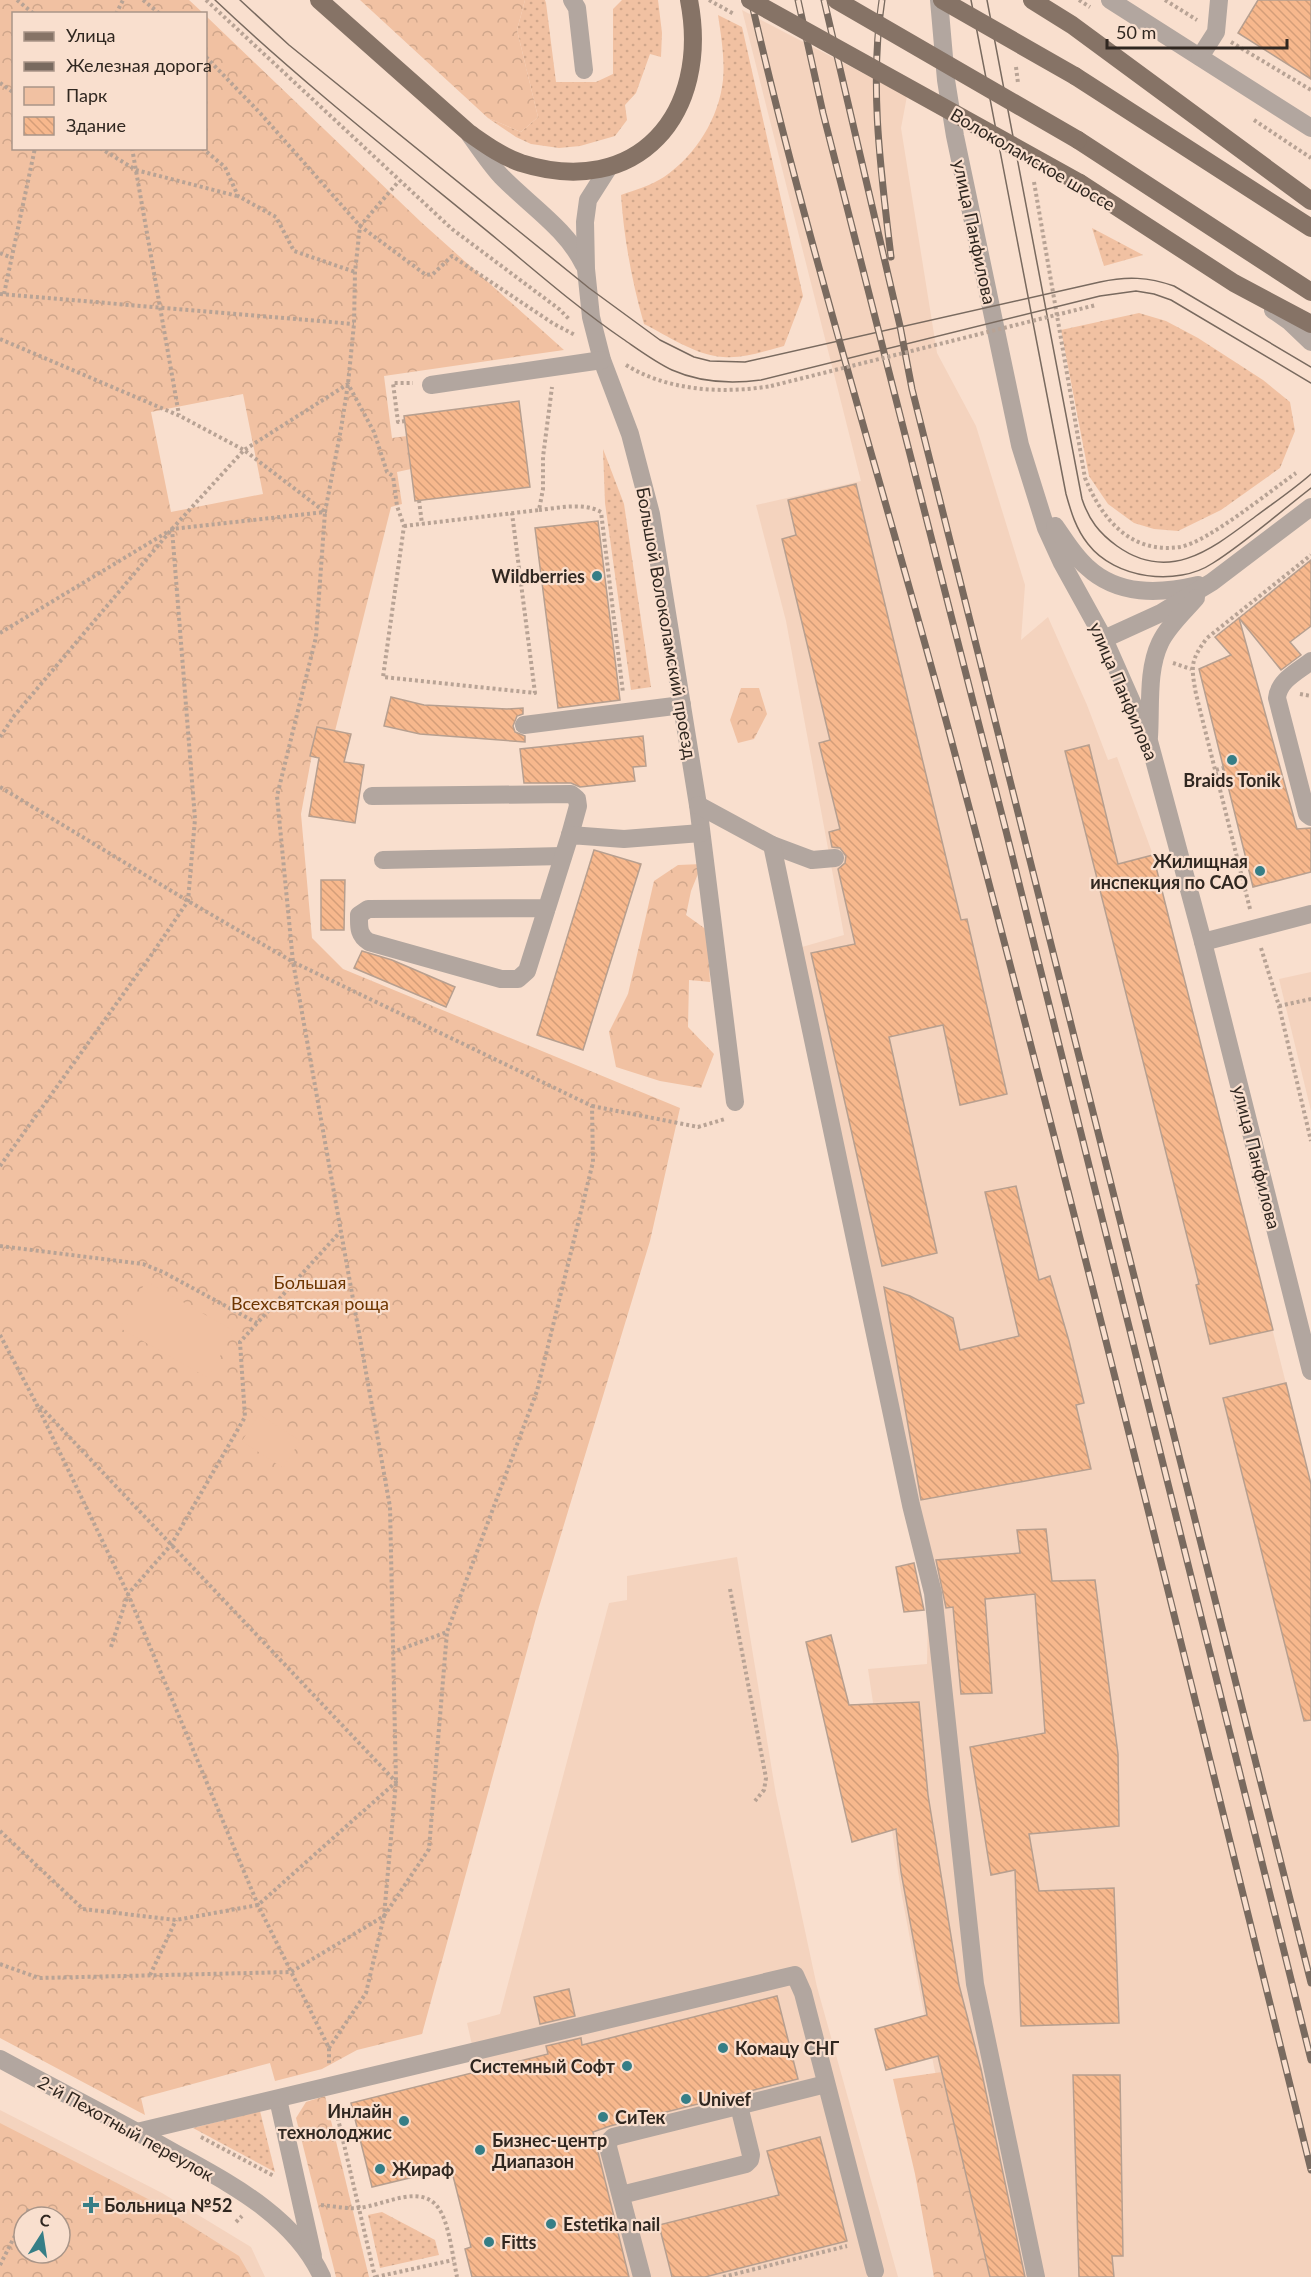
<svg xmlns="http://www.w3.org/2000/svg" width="1311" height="2277" viewBox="0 0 1311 2277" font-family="Lato,sans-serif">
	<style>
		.built { fill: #f4d3be; fill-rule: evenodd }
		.green { fill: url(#green-dots) }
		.forest { fill: url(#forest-crowns); fill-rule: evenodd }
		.pitch { fill: #f1c1a2 }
		.building { fill: url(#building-back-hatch); stroke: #b79f8f; stroke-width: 1.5 }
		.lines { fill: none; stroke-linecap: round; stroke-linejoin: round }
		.path { stroke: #b8a395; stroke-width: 4; stroke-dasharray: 3 3; stroke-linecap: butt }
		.minor { stroke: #b2a69f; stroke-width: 18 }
		.major { stroke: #867366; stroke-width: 18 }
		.tram { stroke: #796a5f; stroke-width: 1.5 }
		.rail-casing { stroke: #796a5f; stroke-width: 7 }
		.rail { stroke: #f9dfce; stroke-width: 4.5; stroke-dasharray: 14; stroke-linecap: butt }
		.path-bridge { stroke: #b8a395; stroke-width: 4; stroke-dasharray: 3 3; stroke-linecap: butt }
		.major-bridge { stroke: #867366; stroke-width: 18 }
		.poi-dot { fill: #367e86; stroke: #f9dfce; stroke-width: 2 }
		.labels { text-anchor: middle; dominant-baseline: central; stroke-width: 4.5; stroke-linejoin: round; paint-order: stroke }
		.street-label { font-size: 18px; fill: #302720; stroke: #f9dfce }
		.poi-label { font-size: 18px; font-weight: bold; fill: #302720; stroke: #f9dfce; text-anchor: start }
		.park-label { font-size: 18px; fill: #6e3601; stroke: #f9dfce }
	</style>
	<defs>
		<pattern id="green-dots" width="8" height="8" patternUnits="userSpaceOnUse" patternTransform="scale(1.5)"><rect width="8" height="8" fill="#f1c1a2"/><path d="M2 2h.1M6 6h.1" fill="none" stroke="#cfa68b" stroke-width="1.8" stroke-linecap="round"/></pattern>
		<pattern id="forest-crowns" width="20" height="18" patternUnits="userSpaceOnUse" patternTransform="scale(1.5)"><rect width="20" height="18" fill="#f1c1a2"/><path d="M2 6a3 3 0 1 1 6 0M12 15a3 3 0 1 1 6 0" fill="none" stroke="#cfa68b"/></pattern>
		<pattern id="building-back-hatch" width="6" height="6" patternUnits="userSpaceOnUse" patternTransform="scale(1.5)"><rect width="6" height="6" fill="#f7b88d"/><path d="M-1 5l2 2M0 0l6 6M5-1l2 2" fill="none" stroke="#d49e79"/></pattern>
	</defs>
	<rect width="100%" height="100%" fill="#f9dfce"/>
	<g class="built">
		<path d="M742,10l165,86 -6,32 36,225 39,73 49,159 -4,55 27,-23 39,88 21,55 9,-3 36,98 158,628v794h-330l-47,-210 -33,-176 -33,-222 59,-5 2,-102 -127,-615 42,-12 -58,-314 -30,-116 105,-24z"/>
		<path d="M1311,972v139l-32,-132z"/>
		<path d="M737,1557l39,238 41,192 81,290h-426l-7,-28 6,-2 -20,-79 -79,19 -21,-84 127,-32 -11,-48 33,-9 109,-411 18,-3v-24z"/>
		<path d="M0,2110l162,83 89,54 14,30h-265zM24,2217h36v36h-36z"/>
	</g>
	<g class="green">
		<path d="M525,0h20l1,3 10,79h40l17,-8v-65l9,-9h36l4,33 -1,24 -11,-3 -14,39 -11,12 2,15 -12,16 -35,10 -21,2 -28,-4 -15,-7 -28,-19 33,14 17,-15 -21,-87z"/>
		<path d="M718,15l24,12 61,269 -19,50c-19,5 -41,13 -61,11 -28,-2 -55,-21 -79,-33 -12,-42 -20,-85 -23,-129 14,-5 31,-10 43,-18 32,-22 55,-59 59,-97 2,-21 -2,-45 -5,-65z"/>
		<path d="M1092,228l51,27 -39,11z"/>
		<path d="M1139,313l27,8 32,17 65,42 27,22 5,29 -15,37 -59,42 -43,21 -24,-2 -20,-6 -26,-19 -19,-28 -28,-146z"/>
		<path d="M603,449l21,55 27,183 -20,3 -26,-187z"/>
		<path d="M260,2111l15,61 -82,-44z"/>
		<path d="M382,2212l53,28 4,15 -59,13 -12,-53z"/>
	</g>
	<g class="forest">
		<path d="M0,0h189l14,13 -189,1v134h192v-132l215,206 143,128 -180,26 8,62 15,-2 4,33 -14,3 5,32 -11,3 -56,224 -18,-4 -16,87 11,124 31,31 337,139 -30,133 -111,366 -117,427 -65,16 -35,19 -47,12 -5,-18 -129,35 4,17 -145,-77zM243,394l20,100 -92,18 -20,-100z"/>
		<path d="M360,0h165l-8,30 21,87 -17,15 -33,-14z"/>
		<path d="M741,688h18l8,26 -13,25 -16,4 -8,-23z"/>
		<path d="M702,864l-11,27 -5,24 21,15 3,52 -21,-2 -1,47 26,27 -13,34 -41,-7 -44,-14 -7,-35 19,-38 26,-113 24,-16z"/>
		<path d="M942,2072l48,205h-56l-19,-103 -22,-95z"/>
		<path d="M325,2096l44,181h-33l-40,-159 10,-16z"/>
		<path d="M0,2123l148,76 91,57 12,21h-251zM24,2217h36v36h-36z"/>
	</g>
	<g class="pitch">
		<path d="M146,1281l88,50 -26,47 -88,-50z"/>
		<path d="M259,1414l41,27 -17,27 -41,-27z"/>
	</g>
	<g class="building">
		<path d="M1258,0h53v79l-73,-46z"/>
		<path d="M519,401l11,86 -115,14 -11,-85z"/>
		<path d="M856,484l105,436 6,-1 40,175 -47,11 -17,-80 -54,12 48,216 -55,13 -71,-313 44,-9 -17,-75 7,-6 1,-7 -6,-8 -8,-1 -3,-15 11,-3 -21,-86 11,-3 -48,-201 14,-4 -8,-35z"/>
		<path d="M598,521l22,179 -62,8 -23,-180z"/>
		<path d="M1311,560v66l-21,16 11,13 -20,15 -42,-52z"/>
		<path d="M1239,618l58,211 14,-1v44l-58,15 -54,-218 32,-14 -16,-18z"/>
		<path d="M391,697l33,8 83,4 16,-1v6l-6,2 -4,10 2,6 10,4v6l-105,-8 -36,-8z"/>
		<path d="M317,727l34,7 -7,28 20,3 -9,58 -46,-7 10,-58 -9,-2z"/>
		<path d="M643,736l3,30 -13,1 2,14 -55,6 -9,-4h-47l-4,-34z"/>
		<path d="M1089,745l29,119 35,-9 120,475 -63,14 -14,-59 3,-1 -134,-533z"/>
		<path d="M594,850l47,14 -58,186 -46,-15z"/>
		<path d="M321,880h24l-1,50h-23z"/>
		<path d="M362,951l30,9 63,27 -9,20 -92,-39z"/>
		<path d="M1016,1186l23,94 11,-4 19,65 15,62 -8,2 15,64 -170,31 -37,-213 26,9 43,22 7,32 59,-14 -34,-144z"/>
		<path d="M1286,1383l25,101v236l-7,1 -81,-323z"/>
		<path d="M1046,1529l6,52 43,-1 23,174 1,72 -90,8 10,57 75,-3 5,135 -98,3 -6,-156 -24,5 -21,-128 75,-14 -10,-139 -50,5 7,94 -31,1 -8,-87 -7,1 -10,-48 84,-7 -3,-23z"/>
		<path d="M914,1563l10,47 -20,2 -8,-45z"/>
		<path d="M831,1635l18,70 70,-3 9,93 31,190 22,84 44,208h-35l-52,-221 -52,14 -11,-41 52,-14 -26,-143 -5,-43 -44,13 -46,-200z"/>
		<path d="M569,1989l6,27 -35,8 -6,-27z"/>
		<path d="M777,1996l21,83 -188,47 -17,6 36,145h-157l-7,-28 6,-2 -20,-79 -79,19 -21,-84 197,-49 -2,-8 35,-8 1,7z"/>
		<path d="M1073,2075h47l3,181h-11l2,21h-35z"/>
		<path d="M820,2137l27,104 -142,36h-33l-13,-52 120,-30 -12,-44z"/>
	</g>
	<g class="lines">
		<g class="path">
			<path d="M17,0l17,14"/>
			<path d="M143,0l17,14"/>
			<path d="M206,0l246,229 107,80 10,10"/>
			<path d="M1079,0l11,7"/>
			<path d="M1165,0l32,20"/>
			<path d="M116,14l7,-14"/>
			<path d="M1231,42l80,48"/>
			<path d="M206,57l55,57 99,112 66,49 7,-1 19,-18 102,68 21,11"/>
			<path d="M1016,67l2,16"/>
			<path d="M0,83l14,10"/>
			<path d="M1254,120l57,38"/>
			<path d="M100,148l36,22 101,26"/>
			<path d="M132,148l47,267"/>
			<path d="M202,148l23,19 13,29 38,21 18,34 61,21"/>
			<path d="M1034,182l51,296c17,41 45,76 95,69 28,-5 90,-56 116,-74"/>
			<path d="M0,253l12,5"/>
			<path d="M0,294l354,30"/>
			<path d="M4,294l31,-146"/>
			<path d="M0,339l180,77 64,34 81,62 -9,125 -39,159 16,166 97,545 6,275 -12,134 -18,77 -37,55"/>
			<path d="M626,365c42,26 97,29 145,21"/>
			<path d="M405,421l-7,1 -5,-39h20"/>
			<path d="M419,500l3,24"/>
			<path d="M539,510c20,-2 44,-8 62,2l22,181"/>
			<path d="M404,526l135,-16 4,-21v-32l9,-70"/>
			<path d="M0,633l169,-102"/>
			<path d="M1173,663l18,6"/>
			<path d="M1300,694l11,2"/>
			<path d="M0,737l14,-21 158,-187 72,-79 104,-66 26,48 13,40 6,4 4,30 7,20 -21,151 152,16 -23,-180"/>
			<path d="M1216,770l7,-2"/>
			<path d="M0,787l188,114 105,61 299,144 1,56 -56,229 -90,241 -54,20"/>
			<path d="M1250,909l-54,-215c-5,-28 -6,-33 11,-56l104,-83"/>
			<path d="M1261,948l18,58 32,135"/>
			<path d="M1279,1006l32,-7"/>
			<path d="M592,1106l106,21 27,-8"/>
			<path d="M0,1166l152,-212 36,-53 7,-82 -23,-290 153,-17 16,-83 7,-45 6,-60 1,-52 5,-46 39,-45"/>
			<path d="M0,1246l143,18 20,8 94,51"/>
			<path d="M0,1335l36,68 92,191 130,311 71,143v18"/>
			<path d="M730,1589l36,189 -2,12 -9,11"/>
			<path d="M111,1647l17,-53 43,-49 74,-128 -5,-75 100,-110"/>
			<path d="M0,1831l83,78 93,11 82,-15 138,-123 -357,-377"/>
			<path d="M0,1964l39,14 252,-6 93,-56 45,-67 18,-217"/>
			<path d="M150,1975l26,-55"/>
			<path d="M335,2106l40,171"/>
			<path d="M201,2137l73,39"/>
			<path d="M321,2205c12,1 25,4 37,3 27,-2 67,-29 84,6 8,17 11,44 15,63"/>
			<path d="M25,2217l4,-8"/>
			<path d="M236,2222l6,-6"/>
			<path d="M0,2265l24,-47"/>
			<path d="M376,2277l77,-17"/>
			<path d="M723,2277l124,-31"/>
		</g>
		<g class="minor">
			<path d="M572,0l5,8 7,62"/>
			<path d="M939,0l7,80 9,56 65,309 26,83 16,35 42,76 45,102 54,201 108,429"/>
			<path d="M1110,0l201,128"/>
			<path d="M1200,57l16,-25 3,-32"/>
			<path d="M470,135c10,14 20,29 31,41 28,29 66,53 83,89"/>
			<path d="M609,167l-21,33 -3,22 1,47 5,48 11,43 28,74 21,80 47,291 37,297"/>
			<path d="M1273,310l16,11 22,21"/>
			<path d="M431,385l171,-25"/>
			<path d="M1055,526c10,14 19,30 32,41 31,29 73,27 111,18"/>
			<path d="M1104,639l57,-26 51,-31 99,-75"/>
			<path d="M1311,661c-14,11 -32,19 -34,37l30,116 4,3"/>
			<path d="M524,725l158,-20"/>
			<path d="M1149,737c2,-30 -2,-67 11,-94 8,-17 24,-31 36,-45"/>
			<path d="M372,796l199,-2 6,5 1,7 -8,29"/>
			<path d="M698,805l74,40 40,15 23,-2"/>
			<path d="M772,845l139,660 22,88 42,391 61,293"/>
			<path d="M383,860l180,-4"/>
			<path d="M547,908l-179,1 -9,6c0,12 -1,20 10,27l132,37h17l9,-8 43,-136 54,4 77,-6"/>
			<path d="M1203,942l108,-28"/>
			<path d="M0,2059c55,30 111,58 166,89 58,33 127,65 156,129"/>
			<path d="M278,2099l35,157"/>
			<path d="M137,2132l658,-157 8,18 72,278"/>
			<path d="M621,2195l125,-31 4,-4 1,-5 -12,-49"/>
			<path d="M642,2277l-34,-130 1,-6 4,-4 213,-53"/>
		</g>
		<g class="major">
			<path d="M319,0l150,133c16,11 32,23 52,30 117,37 190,-50 168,-163"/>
			<path d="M1032,0l40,25 239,176"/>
			<path d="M1075,76l236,152"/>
			<path d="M1078,140l233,152"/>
			<path d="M1080,183l154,100 77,41"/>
		</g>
		<g class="tram">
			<path d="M215,0c90,85 188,162 283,240 41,34 81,69 125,99 16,11 32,23 49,31 29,13 59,14 89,10l339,-84 36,-5 18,3 17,6 140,83"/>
			<path d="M240,0l49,45 300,243 71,52 34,17 16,4 35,1 355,-80c27,-6 48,-5 74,4l137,81"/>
			<path d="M971,0l95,494c5,18 10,35 22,50 27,35 89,43 125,19 33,-21 67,-51 98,-75"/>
			<path d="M987,0l95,499c7,21 17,34 35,47 53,38 96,2 139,-30 19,-14 38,-27 55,-42"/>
		</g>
		<g class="rail-casing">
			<g id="rail">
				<path d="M751,0c57,249 134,492 200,739 126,475 242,953 360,1431"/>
				<path d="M798,0l25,113 183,718 305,1229"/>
				<path d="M824,0l76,326 12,63 399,1594"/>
				<path d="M882,0c-13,86 -1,172 9,257"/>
			</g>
		</g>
		<use href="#rail" class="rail"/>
		<g class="path-bridge">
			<path d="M709,0l25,14"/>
			<path d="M771,386l325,-81"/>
		</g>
		<g class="major-bridge">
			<path d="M750,0l330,183"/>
			<path d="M836,0l242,140"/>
			<path d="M942,0l133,76"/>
		</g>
	</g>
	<g class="poi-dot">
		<circle cx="597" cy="576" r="6"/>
		<circle cx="1232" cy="760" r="6"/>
		<circle cx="1260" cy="871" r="6"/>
		<circle cx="723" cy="2048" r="6"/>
		<circle cx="627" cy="2066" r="6"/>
		<circle cx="686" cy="2099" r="6"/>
		<circle cx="603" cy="2117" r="6"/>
		<circle cx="404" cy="2121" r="6"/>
		<circle cx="480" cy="2150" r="6"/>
		<circle cx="380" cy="2169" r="6"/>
		<path d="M88 2196h6v6h6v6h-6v6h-6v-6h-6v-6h6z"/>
		<circle cx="551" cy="2224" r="6"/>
		<circle cx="489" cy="2242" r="6"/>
	</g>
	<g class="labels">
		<g class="street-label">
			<text transform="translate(1033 159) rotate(30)">Волоколамское шоссе</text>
			<text transform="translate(975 232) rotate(78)">улица Панфилова</text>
			<text transform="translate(667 623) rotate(80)">Большой Волоколамский проезд</text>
			<text transform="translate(1124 691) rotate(67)">улица Панфилова</text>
			<text transform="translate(1257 1157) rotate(76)">улица Панфилова</text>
			<text transform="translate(126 2128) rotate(29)">2-й Пехотный переулок</text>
		</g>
		<g class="poi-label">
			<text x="585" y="576" text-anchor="end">Wildberries</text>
			<text x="1232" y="780" text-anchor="middle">Braids Tonik</text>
			<text x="1248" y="861" text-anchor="end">Жилищная<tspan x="1248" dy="21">инспекция по САО</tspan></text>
			<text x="735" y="2048">Комацу СНГ</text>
			<text x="615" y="2066" text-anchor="end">Системный Софт</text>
			<text x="698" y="2099">Univef</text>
			<text x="392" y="2111" text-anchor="end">Инлайн<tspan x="392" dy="21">технолоджис</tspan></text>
			<text x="615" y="2117">СиТек</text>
			<text x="492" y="2140">Бизнес-центр<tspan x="492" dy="21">Диапазон</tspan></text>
			<text x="392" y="2169">Жираф</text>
			<text x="104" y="2205">Больница №52</text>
			<text x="563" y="2224">Estetika nail</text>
			<text x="501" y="2242">Fitts</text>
		</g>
		<g class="park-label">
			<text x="310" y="1282">Большая<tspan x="310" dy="21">Всехсвятская роща</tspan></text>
		</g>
	</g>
	<rect x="12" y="12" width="195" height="138" fill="#f9dfce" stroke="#a99588" stroke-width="1.5"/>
	<rect x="24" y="32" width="30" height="9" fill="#867366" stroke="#a99588" stroke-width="1.5"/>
	<text x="66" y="42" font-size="18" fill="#302720">Улица</text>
	<rect x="24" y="62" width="30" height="9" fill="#796a5f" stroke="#a99588" stroke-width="1.5"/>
	<text x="66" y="72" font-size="18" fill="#302720">Железная дорога</text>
	<rect x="24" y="87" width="30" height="18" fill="#f1c1a2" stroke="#a99588" stroke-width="1.5"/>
	<text x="66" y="102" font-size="18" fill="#302720">Парк</text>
	<rect x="24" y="117" width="30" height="18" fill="url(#building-back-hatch)" stroke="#a99588" stroke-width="1.5"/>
	<text x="66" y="132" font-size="18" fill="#302720">Здание</text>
	<g transform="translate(42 2235) rotate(12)"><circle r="28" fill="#f9dfce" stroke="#a99588" stroke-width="1.5"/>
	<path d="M0-4.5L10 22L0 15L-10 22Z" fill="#367e86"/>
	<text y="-9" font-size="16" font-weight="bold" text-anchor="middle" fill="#302720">С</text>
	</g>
	<path d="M1107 39v9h180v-9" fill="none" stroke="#302720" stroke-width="3"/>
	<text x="1116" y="39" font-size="18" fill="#302720" stroke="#f9dfce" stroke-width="4.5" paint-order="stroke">50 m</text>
</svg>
